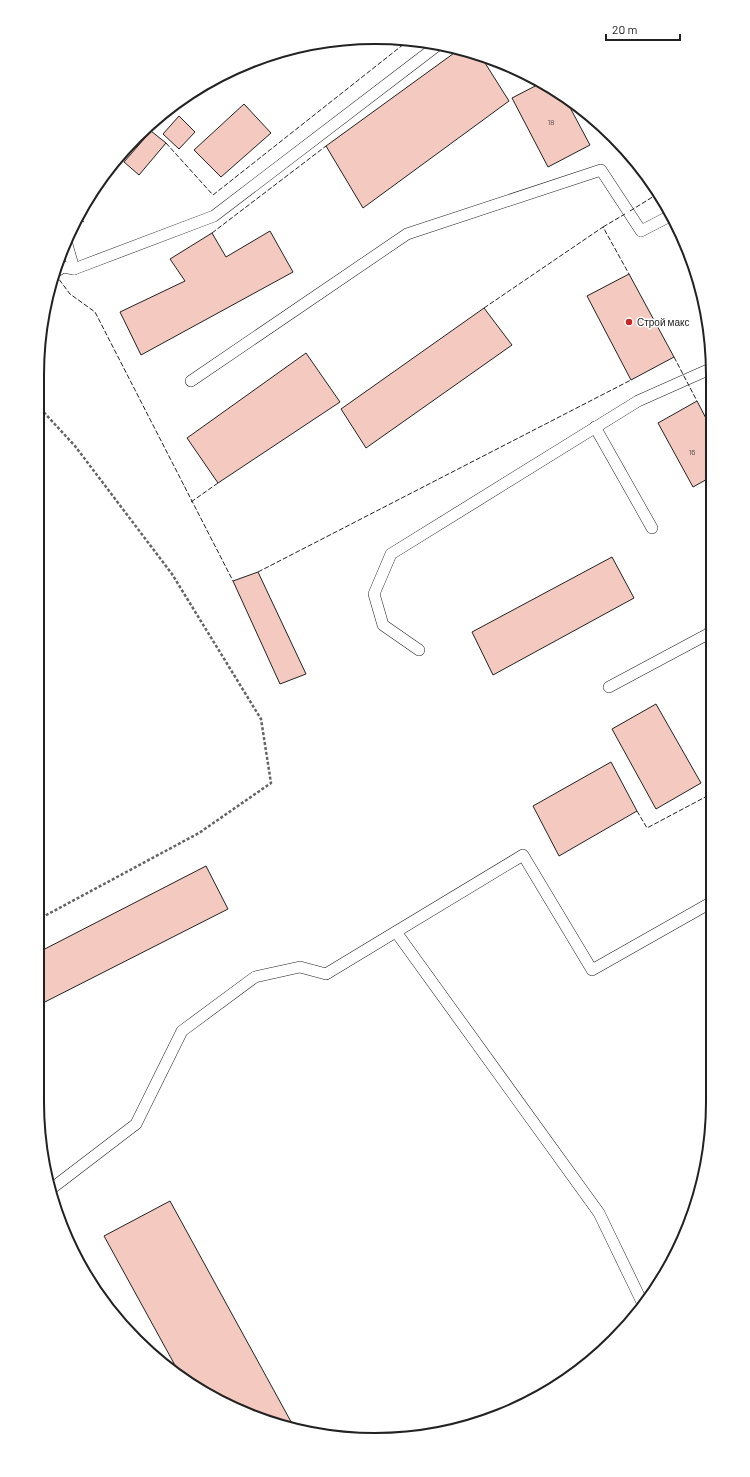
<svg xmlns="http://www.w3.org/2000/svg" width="750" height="1477" viewBox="0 0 750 1477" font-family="Barlow,sans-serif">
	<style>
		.building { fill: #f3c9c0; stroke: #222 }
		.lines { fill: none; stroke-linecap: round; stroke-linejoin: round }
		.service-casing { stroke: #222; stroke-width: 12 }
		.path { stroke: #646464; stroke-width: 2.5; stroke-dasharray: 3 2; stroke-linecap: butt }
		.service { stroke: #fff; stroke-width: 11 }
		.fence { stroke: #222; stroke-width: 1; stroke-dasharray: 5 2; stroke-linecap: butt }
		.poi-dot { fill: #c62828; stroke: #fff; stroke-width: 1.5 }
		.labels { text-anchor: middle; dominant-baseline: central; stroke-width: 3; stroke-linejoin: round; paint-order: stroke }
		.number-label { font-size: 8px; fill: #564c4a }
		.poi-label { font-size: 10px; fill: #222; stroke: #fff; text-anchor: start }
		.rim { fill: none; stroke: #222; stroke-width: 2 }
	</style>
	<rect width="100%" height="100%" fill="#fff"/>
	<g class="building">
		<path d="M461,48l19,7 29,46 -146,107 -37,-62z"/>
		<path d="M541,83l25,17 24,45 -42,22 -36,-69z"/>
		<path d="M244,104l27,29 -50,44 -27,-27z"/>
		<path d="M179,116l16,16 -16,17 -16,-15z"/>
		<path d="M151,131l15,12 -27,32 -15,-13z"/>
		<path d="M270,231l23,41 -152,83 -21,-43 65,-31 -15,-22 42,-26 14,24z"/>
		<path d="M629,274l45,83 -43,23 -44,-84z"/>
		<path d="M484,308l28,37 -146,103 -25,-39z"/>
		<path d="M306,353l34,49 -122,81 -31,-45z"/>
		<path d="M697,401l13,25 1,51 -18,10 -35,-64z"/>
		<path d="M612,557l22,41 -141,77 -21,-43z"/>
		<path d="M258,572l48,102 -26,10 -47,-103z"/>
		<path d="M656,704l45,79 -45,26 -44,-80z"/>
		<path d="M611,762l26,49 -78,45 -26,-50z"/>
		<path d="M206,866l22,43 -191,97v-53z"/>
		<path d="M170,1201l125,228 -50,-15 -58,-31 -5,-5 -78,-142z"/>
	</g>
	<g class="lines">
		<g class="service-casing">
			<g id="service">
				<path d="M66,241l8,28"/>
				<path d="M54,273l9,-6 11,2 140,-53 224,-171"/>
				<path d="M191,381l216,-147 194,-64 40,61 29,-15"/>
				<path d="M595,427l57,101"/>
				<path d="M419,650l-36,-25 -9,-31 17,-40 247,-153 72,-32"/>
				<path d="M609,687l99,-53 3,-4"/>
				<path d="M396,932l203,281 43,89"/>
				<path d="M51,1189l85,-65 46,-93 73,-54 45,-10 26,7 197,-119 69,115 120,-68"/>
			</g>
		</g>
		<path class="path" d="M37,920l162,-87 72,-50 -10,-64 -89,-145 -97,-128 -37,-40"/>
		<use href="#service" class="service"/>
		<g class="fence">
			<path d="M147,127l4,4"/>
			<path d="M166,143l47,52 196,-155"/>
			<path d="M630,211l29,-18"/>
			<path d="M77,217l7,5"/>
			<path d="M603,227l22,-13"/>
			<path d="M212,233l114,-87"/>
			<path d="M55,274l15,20 25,18 138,269"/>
			<path d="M484,308l119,-81 26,47"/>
			<path d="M674,357l23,44"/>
			<path d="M191,502l27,-19"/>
			<path d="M258,572l373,-192"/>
			<path d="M637,811l10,17 64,-34"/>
		</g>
	</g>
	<circle class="poi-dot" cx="629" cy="322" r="4"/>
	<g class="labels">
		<g class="number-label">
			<text x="551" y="122">18</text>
			<text x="692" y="452">16</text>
		</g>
		<g class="poi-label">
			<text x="637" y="322">Строй макс</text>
		</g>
	</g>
	<path d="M0 0H750V1477H0ZM375 44H375A331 331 0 0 1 706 375V1102A331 331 0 0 1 375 1433H375A331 331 0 0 1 44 1102V375A331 331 0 0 1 375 44Z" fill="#fff" fill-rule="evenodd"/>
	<path class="rim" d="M375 44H375A331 331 0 0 1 706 375V1102A331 331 0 0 1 375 1433H375A331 331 0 0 1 44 1102V375A331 331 0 0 1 375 44Z"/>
	<path d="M606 34v6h74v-6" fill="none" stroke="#222222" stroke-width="2"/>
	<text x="612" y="34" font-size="12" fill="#222222" stroke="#ffffff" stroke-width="3" paint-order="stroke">20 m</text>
</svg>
